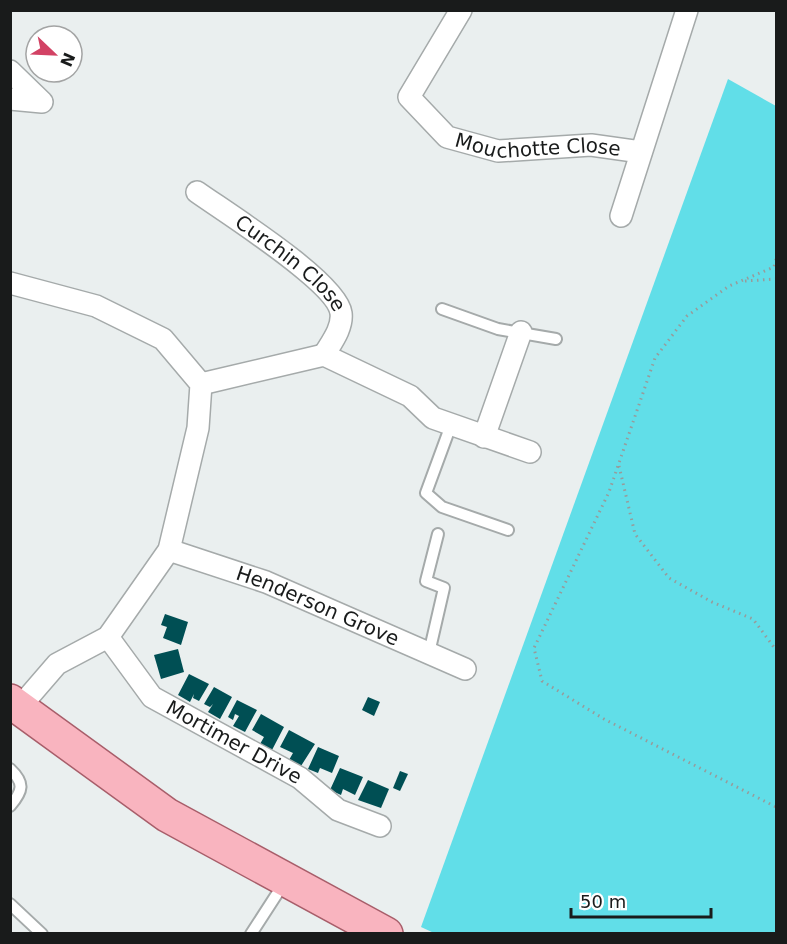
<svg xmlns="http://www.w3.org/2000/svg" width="787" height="944" viewBox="0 0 787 944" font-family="'DejaVu Sans',sans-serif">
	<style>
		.green { fill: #61dee8 }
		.building { fill: #004f54 }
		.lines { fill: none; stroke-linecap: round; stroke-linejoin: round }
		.lane-casing { stroke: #a5aaaa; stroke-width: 14 }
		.street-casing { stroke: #a5aaaa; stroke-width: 24 }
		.primary-casing { stroke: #a85e6a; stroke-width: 36 }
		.path { stroke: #979b9b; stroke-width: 3; stroke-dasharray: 1.5 4.5; stroke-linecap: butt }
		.lane { stroke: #fff; stroke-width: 10 }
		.street { stroke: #fff; stroke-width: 21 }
		.primary { stroke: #f9b4bf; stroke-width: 33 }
		.labels { text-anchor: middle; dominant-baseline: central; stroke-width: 6; stroke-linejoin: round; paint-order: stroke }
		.street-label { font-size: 20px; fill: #191b1b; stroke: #fff }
	</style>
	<rect width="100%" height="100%" fill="#eaefef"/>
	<path class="green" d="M728,79l48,27v827h-342l-13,-6z"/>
	<g class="building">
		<path d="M165,614l23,8 -7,23 -18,-7 4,-11 -6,-2z"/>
		<path d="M178,649l6,23 -23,7 -7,-24z"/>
		<path d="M189,674l20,10 -10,17 -6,-3 1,-4 -4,8 -12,-7z"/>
		<path d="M214,687l18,10 -12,22 -12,-7 5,-8 -3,3 -6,-3z"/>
		<path d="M368,697l12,5 -6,14 -12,-6z"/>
		<path d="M237,700l20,10 -12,22 -12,-6 6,-10 -4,-2 -2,6 -5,-3z"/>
		<path d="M261,714l23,13 -12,23 -12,-6 4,-7 -12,-7z"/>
		<path d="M289,730l26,14 -14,22 -12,-6 4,-7 -13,-6z"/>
		<path d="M318,747l21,9 -7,17 -12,-5 -2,5 -10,-4z"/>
		<path d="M340,768l23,9 -8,18 -12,-6 -2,6 -11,-5z"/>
		<path d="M400,771l8,3 -8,17 -7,-3z"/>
		<path d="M368,780l21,9 -8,19 -23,-8z"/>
	</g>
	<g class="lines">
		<g class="lane-casing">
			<g id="lane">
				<path d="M442,309l56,20 58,10"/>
				<path d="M451,425l-25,68 16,14 66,23"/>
				<path d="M429,653l15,-65 -18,-7 12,-47"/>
				<path d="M10,769c15,14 13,22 0,37"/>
				<path d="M10,904l32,30"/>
				<path d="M251,934l33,-51"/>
			</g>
		</g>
		<g class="street-casing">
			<g id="street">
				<path id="s1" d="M461,10l-52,87 38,40 51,14 93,-6 50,7"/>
				<path d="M10,71l32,31 -32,-3"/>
				<path id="s2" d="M197,192c28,20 140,90 144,121 2,15 -10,30 -17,42"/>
				<path d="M621,216l66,-206"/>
				<path d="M10,283l86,23 67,33 38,45 -3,44 -29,122 -61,87 -51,27 -38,44"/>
				<path d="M201,384l123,-29 86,41 23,22 97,34"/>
				<path d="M484,437l37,-105"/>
				<path id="s3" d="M169,550l97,32 199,87"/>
				<path id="s4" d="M108,637l44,60 148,81 38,32 42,16"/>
			</g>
		</g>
		<g class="primary-casing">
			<path id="primary" d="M10,701l157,114 219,119"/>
		</g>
		<g class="path">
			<path d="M776,259l-2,8 -45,19 -42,30 -32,42 -46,134 -75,156 8,33 62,38 172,88"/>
			<path d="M745,281l31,-2"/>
			<path d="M619,466l16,68 34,44 43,24 41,17 23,31"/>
		</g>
		<use href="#lane" class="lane"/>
		<use href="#street" class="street"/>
		<use href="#primary" class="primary"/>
	</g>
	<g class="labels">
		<g class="street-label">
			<text stroke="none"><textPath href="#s1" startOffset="249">Mouchotte Close</textPath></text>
			<text stroke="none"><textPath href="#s2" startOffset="118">Curchin Close</textPath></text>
			<text stroke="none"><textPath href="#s3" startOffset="159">Henderson Grove</textPath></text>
			<text stroke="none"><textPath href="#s4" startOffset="168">Mortimer Drive</textPath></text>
		</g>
	</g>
	<rect width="787" height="944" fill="none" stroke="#191b1b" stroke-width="24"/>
	<g transform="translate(54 54) rotate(113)"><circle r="28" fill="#ffffff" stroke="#a3a4a4" stroke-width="1.5"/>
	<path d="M0-4.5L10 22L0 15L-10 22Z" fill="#d24264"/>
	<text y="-9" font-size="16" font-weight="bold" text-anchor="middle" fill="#191b1b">N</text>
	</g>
	<path d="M571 908v9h140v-9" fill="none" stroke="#191b1b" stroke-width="3"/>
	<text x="580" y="908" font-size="18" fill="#191b1b" stroke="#ffffff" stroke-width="4.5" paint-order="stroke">50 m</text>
</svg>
